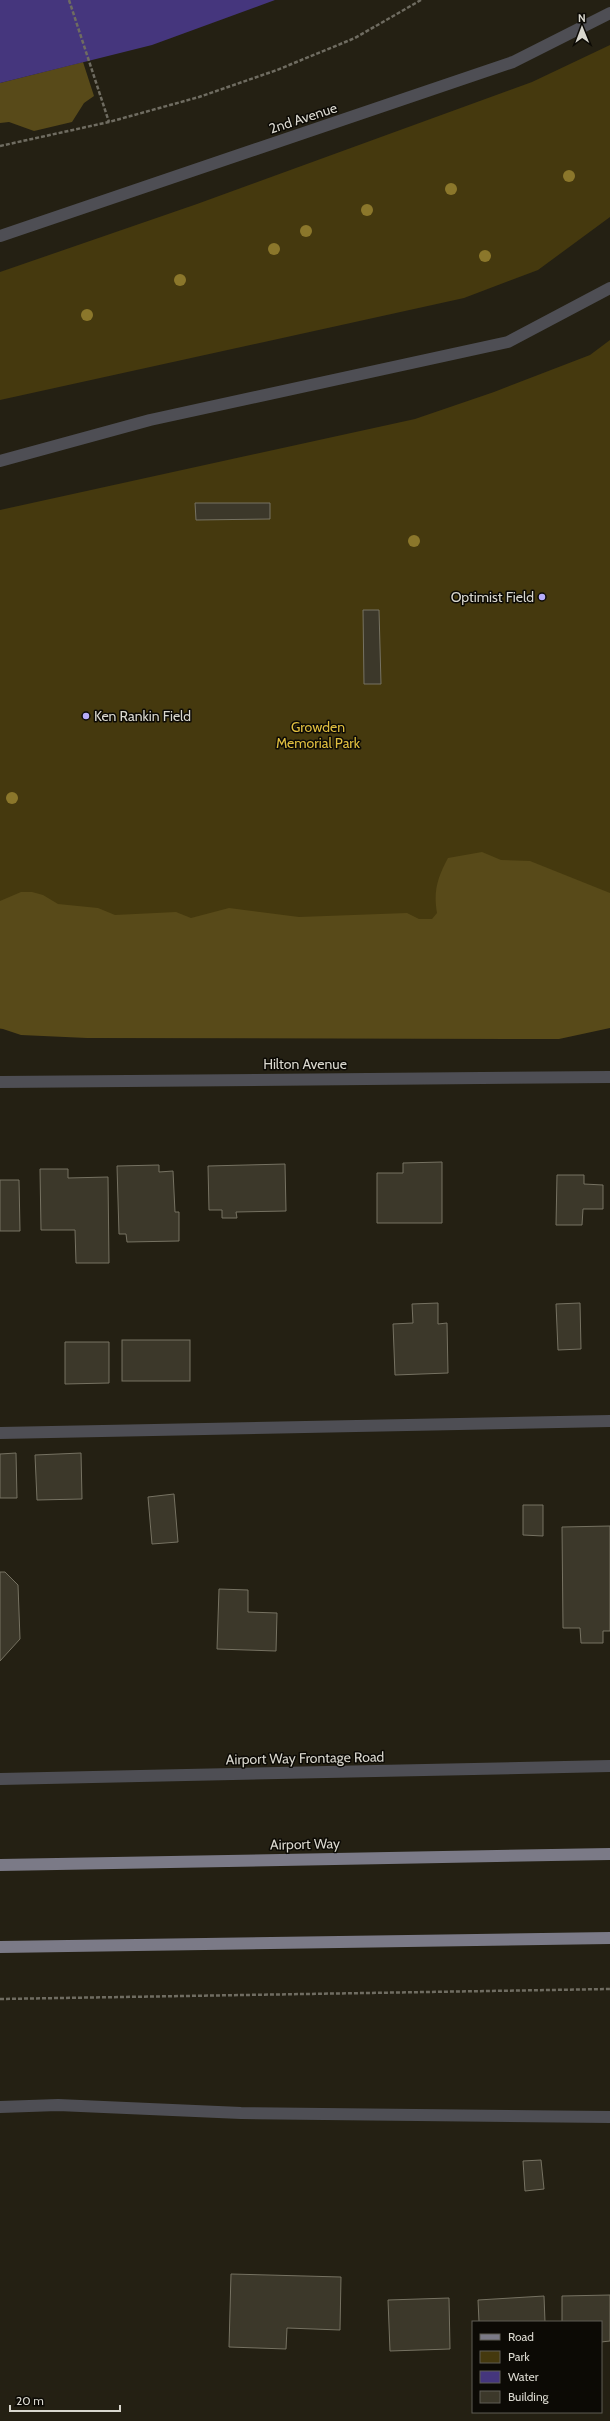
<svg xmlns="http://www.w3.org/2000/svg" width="610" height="2421" viewBox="0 0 610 2421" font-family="Cabin,sans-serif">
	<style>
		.green { fill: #45390e }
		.forest { fill: #584a19 }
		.water { fill: #45367d }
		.building { fill: #3c382a; stroke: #767262 }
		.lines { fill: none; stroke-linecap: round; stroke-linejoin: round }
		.path { stroke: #6f6c61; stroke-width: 2.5; stroke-dasharray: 4 2; stroke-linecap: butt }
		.service { stroke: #4e4e54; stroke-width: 12 }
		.minor { stroke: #4e4e54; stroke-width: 12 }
		.tertiary { stroke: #4e4e54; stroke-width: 12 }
		.primary { stroke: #7b7a87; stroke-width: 12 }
		.tree { fill: #8b772b }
		.poi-dot { fill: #b6acf8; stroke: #0c0a05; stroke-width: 1.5 }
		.labels { text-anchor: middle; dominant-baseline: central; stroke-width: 3; stroke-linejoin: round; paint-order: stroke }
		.street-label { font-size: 14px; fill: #d9d7ce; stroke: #0c0a05 }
		.poi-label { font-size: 14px; fill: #d9d7ce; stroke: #0c0a05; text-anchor: end }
		.park-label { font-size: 14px; fill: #e0be3f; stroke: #0c0a05 }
	</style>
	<rect width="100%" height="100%" fill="#242013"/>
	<g class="green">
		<path d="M610,45v172l-72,53 -74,28 -464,102v-128l197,-68 335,-122z"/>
		<path d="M610,340v680l-610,9v-519l415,-91 79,-27 96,-37z"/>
	</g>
	<g class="forest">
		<path d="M83,62l11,34 -10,7 -12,19 -38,9 -25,-9 -9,1v-40z"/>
		<path d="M482,852l19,8 29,1 80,32v135l-51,11 -472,-1 -66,-3 -21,-7v-127l21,-9h11l11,3 15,9 40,4 17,7 61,-3 15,6 38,-10 70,9 108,-4 12,6h13l5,-6c-4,-23 1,-36 11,-55z"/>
	</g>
	<path class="water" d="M0,0h275l-123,45 -152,38z"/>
	<g class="building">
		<path d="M195,503h75v16l-74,1z"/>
		<path d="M363,610h16l2,74h-17z"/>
		<path d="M442,1162v61h-65v-50h26v-10z"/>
		<path d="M285,1164l1,47 -50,1 1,6h-15v-8h-13l-1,-44z"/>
		<path d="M159,1165v7l14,-1 2,41h4v29l-52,1 -1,-8h-7l-2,-68z"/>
		<path d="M40,1169h28v9l40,-1 1,86h-33l-1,-33h-34z"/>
		<path d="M557,1175h27v9l19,1v24h-20l-1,16h-26z"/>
		<path d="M0,1180h19l1,51h-20z"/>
		<path d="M438,1303v21l9,-1 1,50 -53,2 -2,-51 20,-1 -1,-19z"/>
		<path d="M580,1303l1,46 -23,1 -2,-46z"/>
		<rect x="122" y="1340" width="68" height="41"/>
		<path d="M65,1342h44v41l-44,1z"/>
		<path d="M16,1453l1,45h-17v-44z"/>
		<path d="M81,1453l1,46 -45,1 -2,-45z"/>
		<path d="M174,1494l4,48 -26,2 -4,-47z"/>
		<path d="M523,1505h20v31l-20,-1z"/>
		<path d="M610,1526v105h-7v12h-22l-1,-15h-17l-1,-101z"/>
		<path d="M0,1572h5l13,13 2,54 -20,22z"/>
		<path d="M219,1589l29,1v22l29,1 -1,38 -59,-2z"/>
		<path d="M541,2160l3,29 -19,2 -2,-30z"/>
		<path d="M231,2274l110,3 -1,53 -53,-2 -1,21 -57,-2z"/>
		<path d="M610,2295v46l-9,1v-20h-39v-26z"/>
		<path d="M544,2296l1,26h-66l-1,-22z"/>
		<path d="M449,2298l1,51 -60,2 -2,-51z"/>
	</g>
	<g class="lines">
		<g class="path">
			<path d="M69,0l40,122"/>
			<path d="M0,146l109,-24 90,-25 78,-27 78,-32 66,-38"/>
			<path d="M0,1999l610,-10"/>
		</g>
		<g class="service">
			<path d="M0,461l150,-41 358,-78 102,-54"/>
			<path d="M0,1433l610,-12"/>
			<path d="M0,2107l58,-2 183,8 369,4"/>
		</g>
		<g class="minor">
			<path d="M0,1082l610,-5"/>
			<path d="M0,1779l610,-13"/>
		</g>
		<path class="tertiary" d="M0,236l513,-174 97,-49"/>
		<g class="primary">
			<path d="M0,1865l610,-11"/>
			<path d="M0,1947l610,-9"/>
		</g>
	</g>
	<g class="tree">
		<circle cx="569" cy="176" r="6"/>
		<circle cx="451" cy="189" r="6"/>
		<circle cx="367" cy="210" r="6"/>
		<circle cx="306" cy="231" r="6"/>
		<circle cx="274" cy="249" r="6"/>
		<circle cx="485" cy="256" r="6"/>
		<circle cx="180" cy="280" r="6"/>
		<circle cx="87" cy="315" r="6"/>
		<circle cx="414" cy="541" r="6"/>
		<circle cx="12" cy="798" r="6"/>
	</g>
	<g class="poi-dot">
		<circle cx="542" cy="597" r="4"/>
		<circle cx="86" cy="716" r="4"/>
	</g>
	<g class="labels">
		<g class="street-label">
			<text transform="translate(303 118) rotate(-18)">2nd Avenue</text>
			<text x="305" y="1064">Hilton Avenue</text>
			<text transform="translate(305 1758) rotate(-1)">Airport Way Frontage Road</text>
			<text transform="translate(305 1844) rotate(-1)">Airport Way</text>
		</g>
		<g class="poi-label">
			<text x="534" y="597">Optimist Field</text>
			<text x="94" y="716" text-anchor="start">Ken Rankin Field</text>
		</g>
		<g class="park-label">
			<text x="318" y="727">Growden<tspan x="318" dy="16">Memorial Park</tspan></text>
		</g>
	</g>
	<rect x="472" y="2321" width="130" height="92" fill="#0c0a05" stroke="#5e5c55"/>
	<rect x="480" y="2334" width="20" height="6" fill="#7b7a87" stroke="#5e5c55"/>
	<text x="508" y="2341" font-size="12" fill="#d9d7ce">Road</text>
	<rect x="480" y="2351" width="20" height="12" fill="#45390e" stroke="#5e5c55"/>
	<text x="508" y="2361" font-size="12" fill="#d9d7ce">Park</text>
	<rect x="480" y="2371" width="20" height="12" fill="#45367d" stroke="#5e5c55"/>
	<text x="508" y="2381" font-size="12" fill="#d9d7ce">Water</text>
	<rect x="480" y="2391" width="20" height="12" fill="#3c382a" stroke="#5e5c55"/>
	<text x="508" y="2401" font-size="12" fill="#d9d7ce">Building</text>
	<g transform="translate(582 28) rotate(359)" stroke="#0c0a05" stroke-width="3" paint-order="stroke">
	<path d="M0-3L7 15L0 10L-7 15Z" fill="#d9d7ce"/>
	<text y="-6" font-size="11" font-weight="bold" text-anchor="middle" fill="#d9d7ce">N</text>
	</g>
	<path d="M10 2405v6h110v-6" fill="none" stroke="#d9d7ce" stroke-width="2"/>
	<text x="16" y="2405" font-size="12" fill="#d9d7ce" stroke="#0c0a05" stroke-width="3" paint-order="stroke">20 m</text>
</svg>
